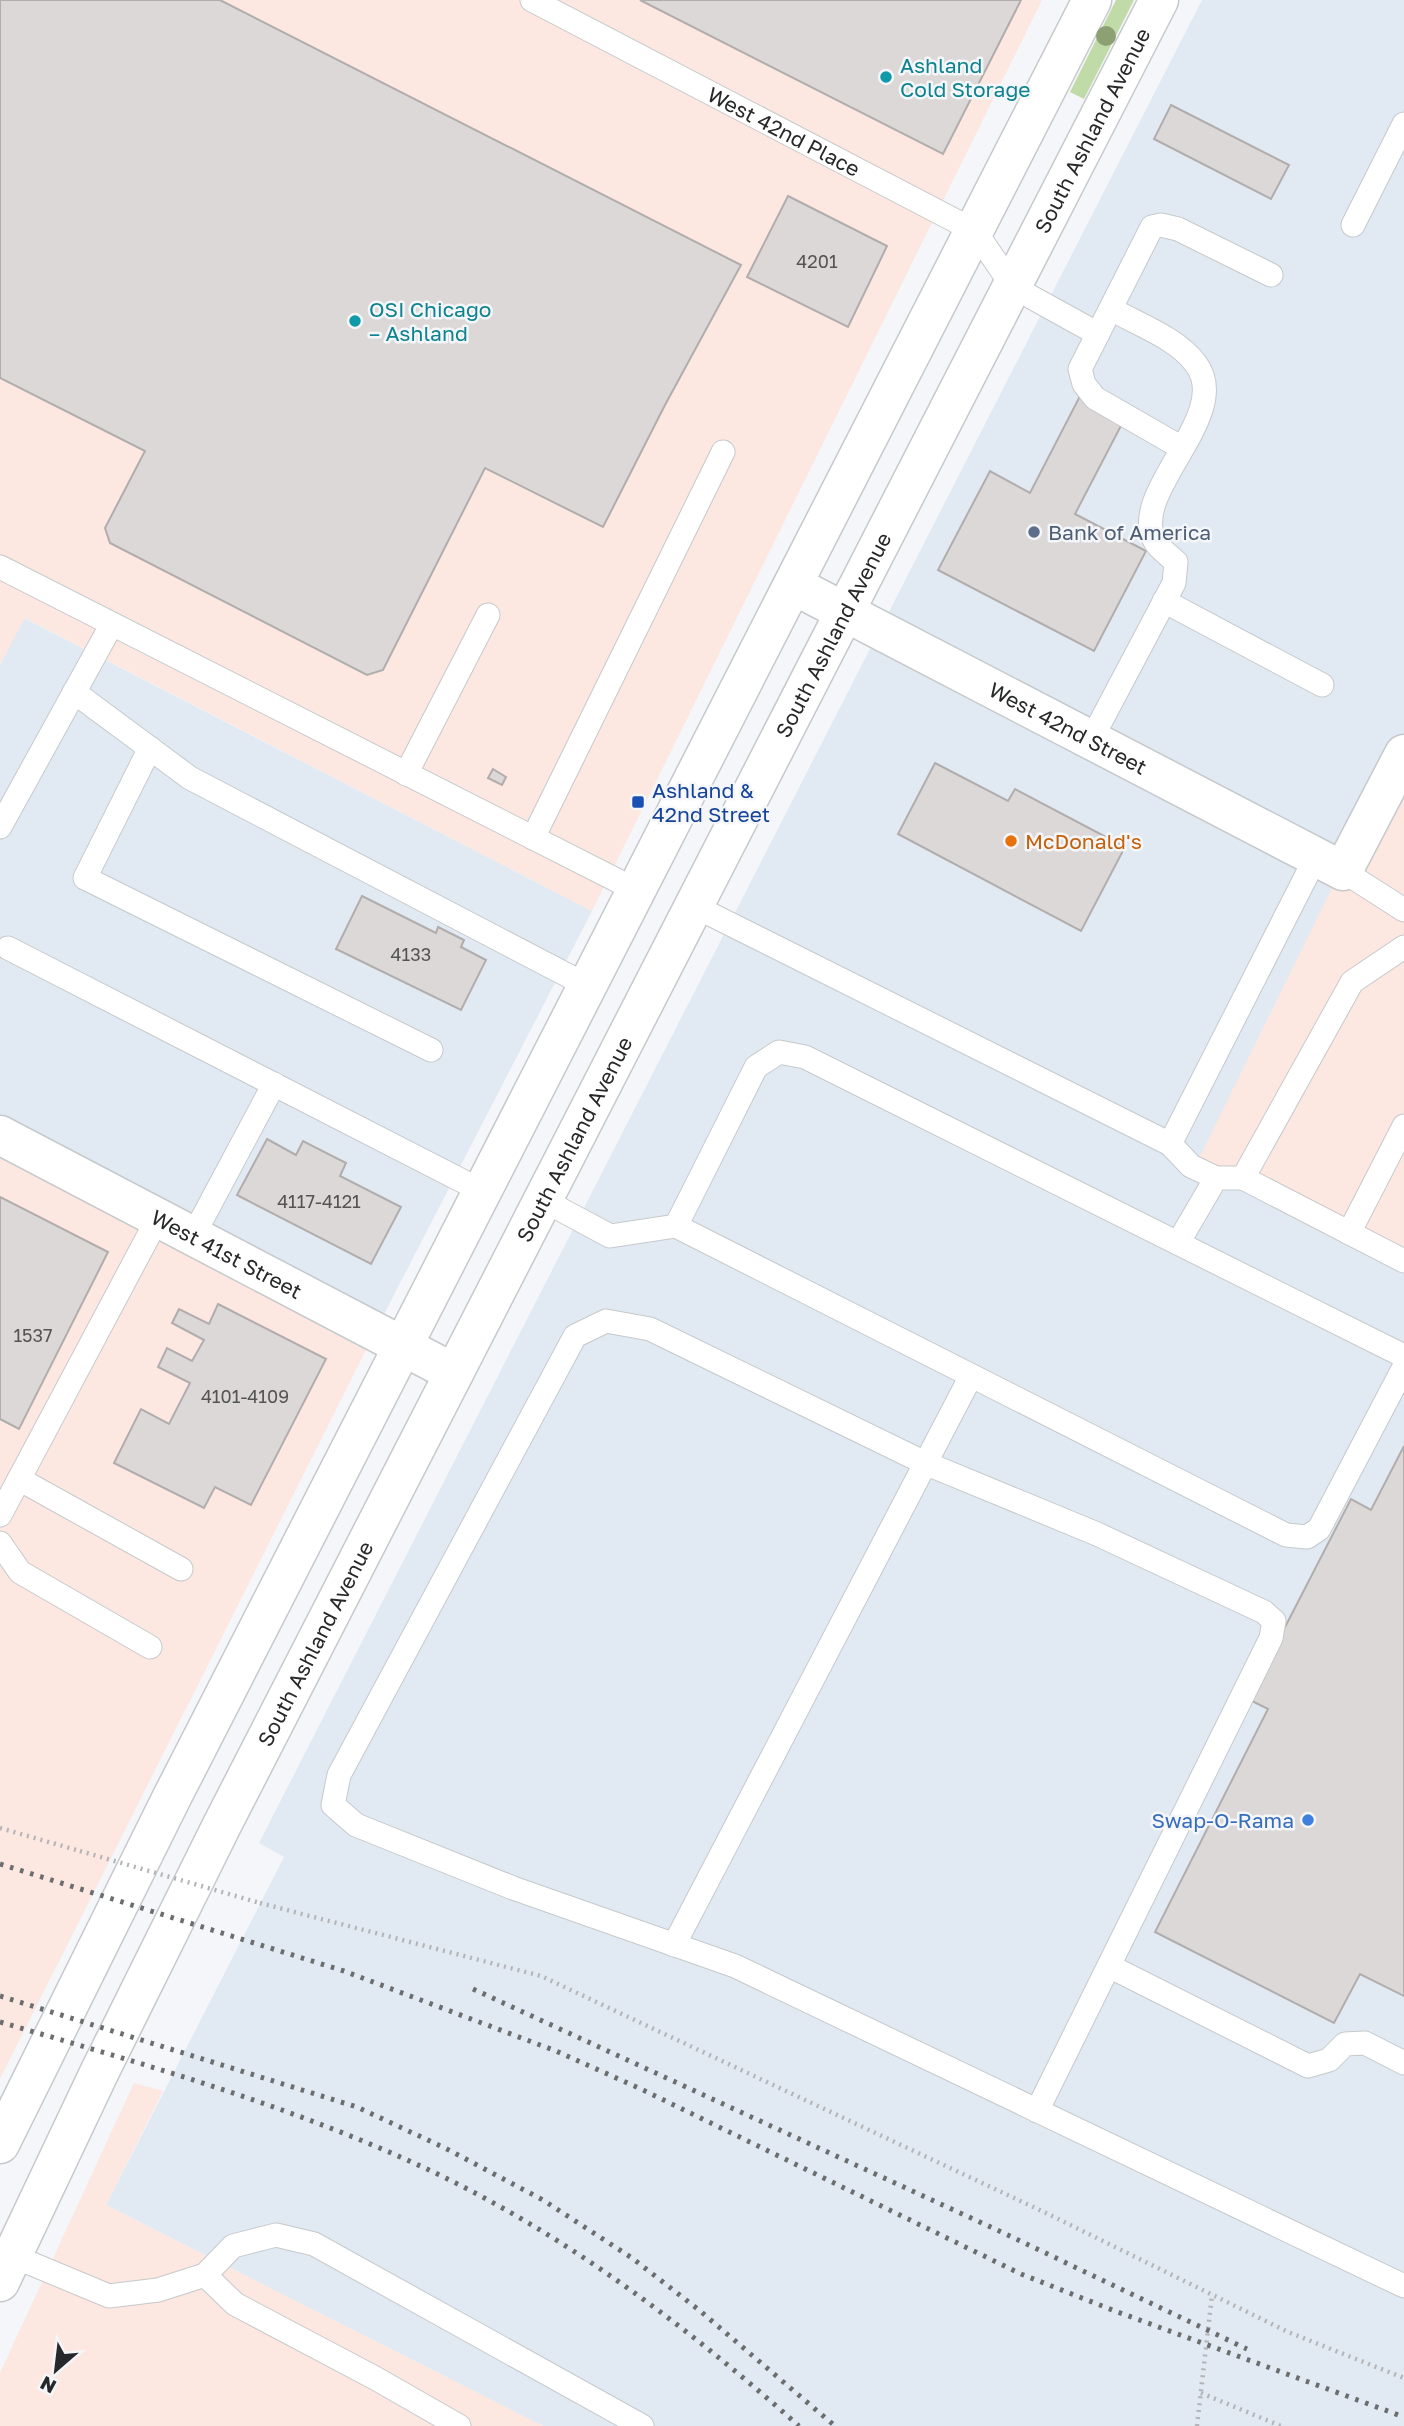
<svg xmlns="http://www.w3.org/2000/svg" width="1404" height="2426" viewBox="0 0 1404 2426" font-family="'Golos Text',sans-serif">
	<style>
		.built { fill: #e1eaf2 }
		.industrial { fill: #fce7e1 }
		.green { fill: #c0dba8 }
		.building { fill: #dcd8d8; stroke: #b1adad; stroke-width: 2 }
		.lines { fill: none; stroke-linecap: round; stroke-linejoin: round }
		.lane-casing { stroke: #c6c9cb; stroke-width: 25 }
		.street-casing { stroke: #c6c9cb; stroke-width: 41 }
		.secondary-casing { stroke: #c6c9cb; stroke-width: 41 }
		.path { stroke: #b3b4b7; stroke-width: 4.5; stroke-dasharray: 2 5; stroke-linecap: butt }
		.lane { stroke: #fff; stroke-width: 23 }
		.street { stroke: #fff; stroke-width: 38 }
		.secondary { stroke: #fff; stroke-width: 38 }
		.rail { stroke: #6b6d6e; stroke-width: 5; stroke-dasharray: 3.5 7; stroke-linecap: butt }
		.path-bridge { stroke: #b3b4b7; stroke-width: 4.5; stroke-dasharray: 2 5; stroke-linecap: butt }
		.tree { fill: #8da074 }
		.culture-dot { fill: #0f9aa8; stroke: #f4f6f9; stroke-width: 2.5 }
		.service-dot { fill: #5c6f8a; stroke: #f4f6f9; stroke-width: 2.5 }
		.transit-dot { fill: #1a4fb4; stroke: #f4f6f9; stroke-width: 2.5 }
		.food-dot { fill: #e8710a; stroke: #f4f6f9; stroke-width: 2.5 }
		.shop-dot { fill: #3f7fe0; stroke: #f4f6f9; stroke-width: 2.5 }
		.labels { text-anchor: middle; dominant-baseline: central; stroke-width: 5; stroke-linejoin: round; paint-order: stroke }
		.number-label { font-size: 18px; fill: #545455 }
		.culture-label { font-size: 21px; fill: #0d838f; stroke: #f4f6f9; text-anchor: start }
		.street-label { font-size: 21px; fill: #272829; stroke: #f4f6f9 }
		.service-label { font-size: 21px; fill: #4e5e75; stroke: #f4f6f9; text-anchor: start }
		.transit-label { font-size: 21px; fill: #164399; stroke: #f4f6f9; text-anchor: start }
		.food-label { font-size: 21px; fill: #c56008; stroke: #f4f6f9; text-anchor: start }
		.shop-label { font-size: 21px; fill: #366cbe; stroke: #f4f6f9; text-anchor: end }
	</style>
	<rect width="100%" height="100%" fill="#f4f6f9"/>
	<g class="built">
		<path d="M1202,0h202v2426h-861l-437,-221 178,-348 -25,-14z"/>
		<path d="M24,618l568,293 -210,407 -382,-197v-456z"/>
	</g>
	<g class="industrial">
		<path d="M0,0h1042l-450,911 -567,-293 -25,46z"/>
		<path d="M1404,742v521l-205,-105z"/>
		<path d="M0,1121l382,197 -382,761z"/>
		<path d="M134,2083l29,8 -57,114 437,221h-543v-53z"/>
	</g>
	<path class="green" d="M1116,0h18l-50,99 -14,-7z"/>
	<g class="building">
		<path d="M0,0h220l521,265 -76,140 -62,122 -118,-59 -102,202 -16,5 -257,-132 -5,-15 40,-77 -145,-73z"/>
		<path d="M640,0h381l-78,154z"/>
		<path d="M1171,105l118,60 -18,34 -117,-60z"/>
		<path d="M788,196l99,50 -39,81 -101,-50z"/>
		<path d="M1080,396l44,24 -49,94 71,37 -52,100 -156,-81 52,-99 40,22z"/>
		<path d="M935,763l73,38 7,-12 110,58 -44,84 -183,-97z"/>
		<path d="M493,769l13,8 -4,8 -14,-7z"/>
		<path d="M362,896l74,37 2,-6 26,13 -3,7 25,13 -25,50 -125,-61z"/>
		<path d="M267,1139l29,16 7,-14 43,22 -6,13 61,31 -30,57 -134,-69z"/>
		<path d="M0,1197l108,55 -89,177 -19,-10z"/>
		<path d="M218,1304l108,55 -75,146 -36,-18 -11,21 -90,-45 27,-54 28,15 21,-41 -32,-16 9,-19 25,13 12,-21 -32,-17 7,-14 30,15z"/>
		<path d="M1404,1446v550l-44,-22 -26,49 -179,-91 113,-223 -20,-10 103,-200 20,11z"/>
	</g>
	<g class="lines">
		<g class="lane-casing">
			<g id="lane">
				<path id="s1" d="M532,0l443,231 38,56 85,47"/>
				<path d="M1353,225l51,-101"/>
				<path d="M1182,448l-87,-50 -11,-14 -4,-15 72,-142 9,-2 17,4 93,46"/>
				<path d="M0,567l636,323"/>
				<path d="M1164,601l158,84"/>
				<path d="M74,692l116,86 398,208"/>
				<path d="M1091,740l83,-157 2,-21c-6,-6 -15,-12 -20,-19 -31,-49 79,-127 40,-179 -19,-26 -57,-39 -85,-55"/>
				<path d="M150,748l-65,130 346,172"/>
				<path d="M406,774l82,-159"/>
				<path d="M0,827l112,-203"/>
				<path d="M533,838l190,-386"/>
				<path d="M1343,871l61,39"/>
				<path d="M694,906l476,238 21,22 25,12"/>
				<path d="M8,948l474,243"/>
				<path d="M1170,1144l146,-287"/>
				<path d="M1243,1178l161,83"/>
				<path d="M543,1200l67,36 66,-10"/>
				<path d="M1349,1233l55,-107"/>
				<path d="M193,1236l81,-152"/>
				<path d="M1178,1243l38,-65h27l109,-196 52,-35"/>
				<path d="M1404,1356l-599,-299 -26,-5 -23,15 -80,159 610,309 21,2 12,-8 85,-162"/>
				<path d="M19,1479l162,90"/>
				<path d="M0,1515l158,-297"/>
				<path d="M0,1543l20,29 130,75"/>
				<path d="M674,1945l297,-569"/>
				<path d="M1109,1966l199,100 21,-6 16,-16 20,-1 39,20"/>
				<path d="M1037,2111l234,-473 3,-17 -10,-9 -167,-78 -172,-71 -275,-134 -44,-8 -31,15 -236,439 -6,30 23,20 157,63 222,78 669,320"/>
				<path d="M1,2251l108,45 49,-6 47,-15 28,-29 43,-11 38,9 328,182"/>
				<path d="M205,2275l30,29 140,74 84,48"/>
			</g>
		</g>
		<g class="street-casing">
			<g id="street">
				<path id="s2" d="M793,585l550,286 61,-117"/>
				<path id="s3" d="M0,1135l454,238"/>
			</g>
		</g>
		<g class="secondary-casing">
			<g id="secondary">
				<path d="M0,2144l171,-345 921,-1799"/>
				<path id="s4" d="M0,2282l99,-209 123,-248 937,-1825"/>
			</g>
		</g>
		<g class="path">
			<path d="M0,1828l80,23"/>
			<path d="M260,1903l281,73 505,237 242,119 116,46"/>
			<path d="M1201,2393l80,33"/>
			<path d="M1197,2426l15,-131"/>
		</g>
		<use href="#lane" class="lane"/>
		<use href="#street" class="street"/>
		<use href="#secondary" class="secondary"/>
		<g class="rail">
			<path d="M0,1864l344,107 212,80 85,38 380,185 94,37 289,106"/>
			<path d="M473,1989l522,240 252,120"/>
			<path d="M0,1996l357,111 88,41 98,52 89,58 67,52 136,116"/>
			<path d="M0,2022c140,41 282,81 416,142 141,64 267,159 383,262"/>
		</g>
		<path class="path-bridge" d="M80,1851l180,52"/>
	</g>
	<circle class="tree" cx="1106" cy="36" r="10"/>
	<g class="culture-dot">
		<circle cx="886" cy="77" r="7"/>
		<circle cx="355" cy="321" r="7"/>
	</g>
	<circle class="service-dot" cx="1034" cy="532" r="7"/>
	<rect class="transit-dot" x="631" y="795" width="14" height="14" rx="3.5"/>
	<circle class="food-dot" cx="1011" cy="841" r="7"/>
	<circle class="shop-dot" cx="1308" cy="1820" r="7"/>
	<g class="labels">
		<g class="number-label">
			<text x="817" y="261">4201</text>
			<text x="411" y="954">4133</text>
			<text x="319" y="1201">4117-4121</text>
			<text x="33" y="1335">1537</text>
			<text x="245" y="1396">4101-4109</text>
		</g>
		<g class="culture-label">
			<text x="900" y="65">Ashland<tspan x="900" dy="24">Cold Storage</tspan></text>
			<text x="369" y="309">OSI Chicago<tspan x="369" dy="24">– Ashland</tspan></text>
		</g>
		<g class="street-label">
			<text stroke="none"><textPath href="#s4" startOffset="2413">South Ashland Avenue</textPath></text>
			<text stroke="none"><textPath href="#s1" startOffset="284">West 42nd Place</textPath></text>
			<text stroke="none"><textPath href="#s4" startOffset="1846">South Ashland Avenue</textPath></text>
			<text stroke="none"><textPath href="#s2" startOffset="310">West 42nd Street</textPath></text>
			<text stroke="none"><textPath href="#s4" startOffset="1279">South Ashland Avenue</textPath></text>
			<text stroke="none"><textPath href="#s3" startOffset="256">West 41st Street</textPath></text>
			<text stroke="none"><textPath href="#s4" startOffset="712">South Ashland Avenue</textPath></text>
		</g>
		<g class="service-label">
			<text x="1048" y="532">Bank of America</text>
		</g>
		<g class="transit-label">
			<text x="652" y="790">Ashland &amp;<tspan x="652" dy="24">42nd Street</tspan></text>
		</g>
		<g class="food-label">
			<text x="1025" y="841">McDonald's</text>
		</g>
		<g class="shop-label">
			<text x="1294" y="1820">Swap-O-Rama</text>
		</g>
	</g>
	<g transform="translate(56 2370) rotate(208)" stroke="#f4f6f9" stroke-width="5" paint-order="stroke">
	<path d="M0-5L12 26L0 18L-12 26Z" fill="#272829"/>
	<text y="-10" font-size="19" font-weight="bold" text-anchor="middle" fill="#272829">N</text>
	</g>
</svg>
